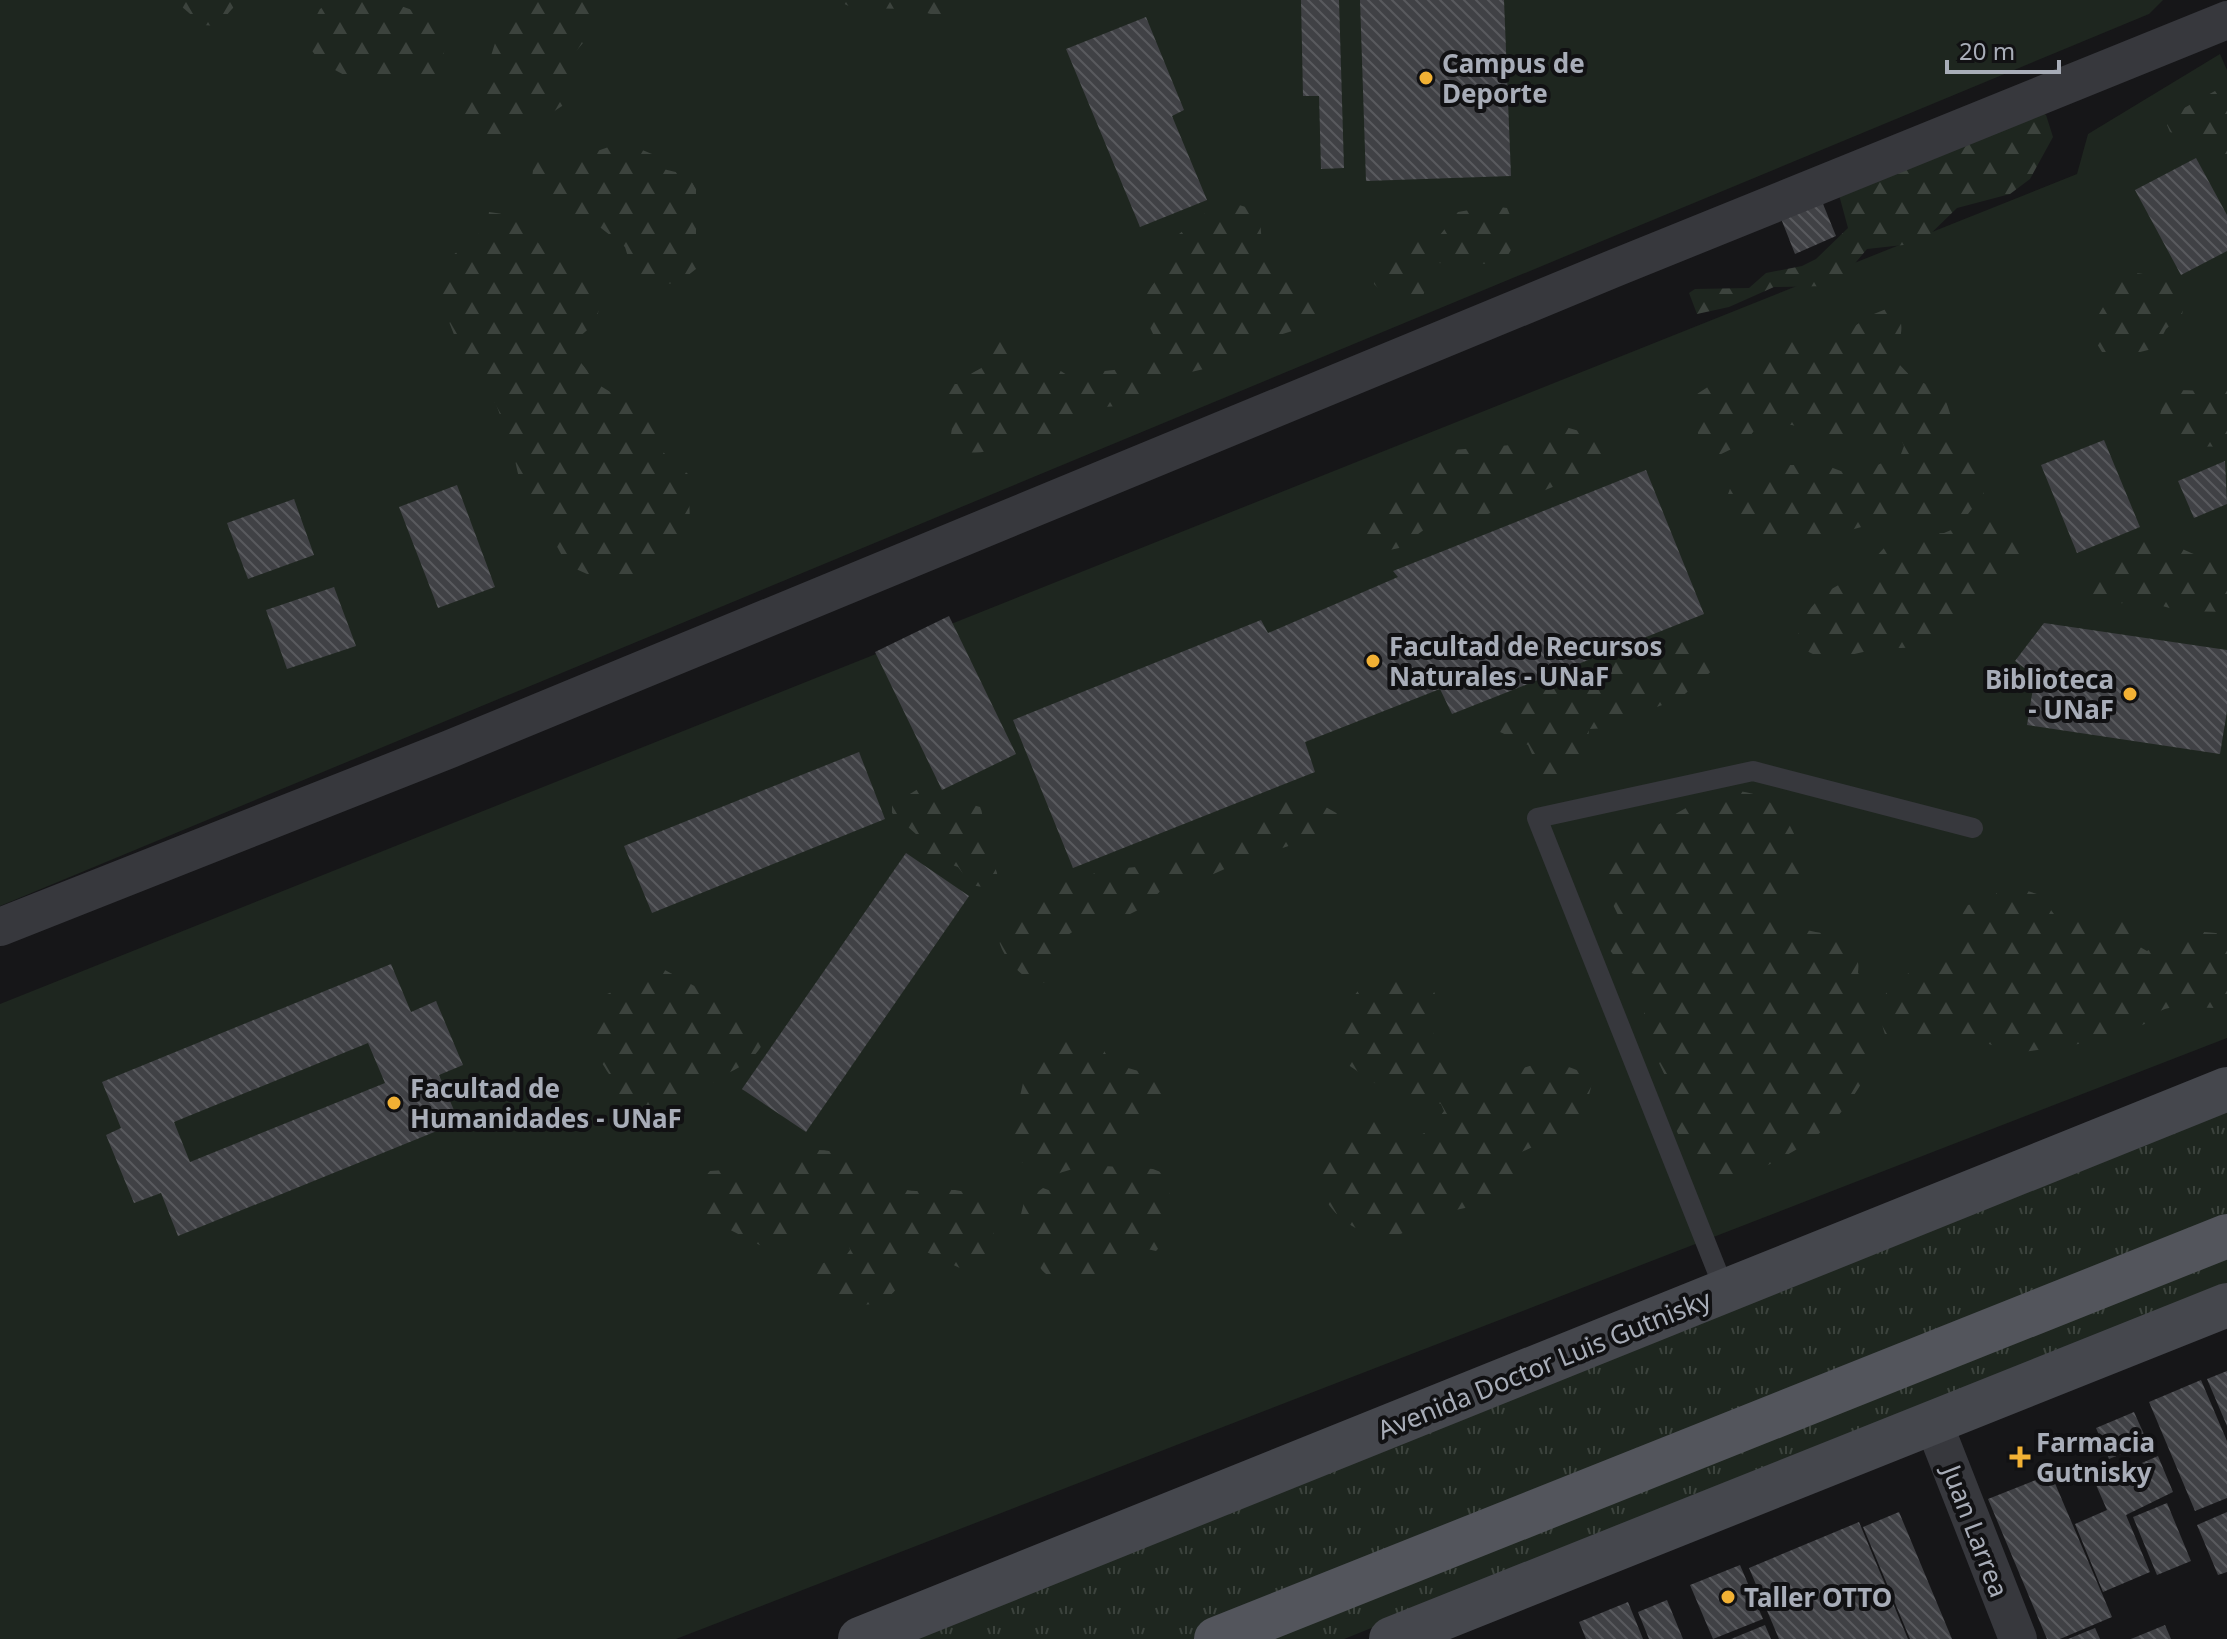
<svg xmlns="http://www.w3.org/2000/svg" width="2227" height="1639" viewBox="0 0 2227 1639" font-family="'Noto Sans',sans-serif">
	<style>
		.grass { fill: #1e261f }
		.forest { fill: url(#forest-firs) }
		.park { fill: url(#park-tufts) }
		.building { fill: url(#building-back-hatch); fill-rule: evenodd }
		.lines { fill: none; stroke-linecap: round; stroke-linejoin: round }
		.lane { stroke: #37383d; stroke-width: 20 }
		.street { stroke: #37383d; stroke-width: 38 }
		.secondary { stroke: #45474d; stroke-width: 44 }
		.primary { stroke: #53555c; stroke-width: 44 }
		.poi-dot { fill: #f2b134; stroke: #111113; stroke-width: 3 }
		.labels { text-anchor: middle; dominant-baseline: central; stroke-width: 8; stroke-linejoin: round; paint-order: stroke }
		.poi-label { font-size: 26px; font-weight: bold; fill: #a8adb8; stroke: #111113; text-anchor: start }
		.street-label { font-size: 26px; fill: #a8adb8; stroke: #111113 }
	</style>
	<defs>
		<pattern id="forest-firs" width="22" height="20" patternUnits="userSpaceOnUse" patternTransform="scale(2)"><rect width="22" height="20" fill="#1e261f"/><path d="M5 1l3.5 6h-7zM16 11l3.5 6h-7z" fill="#3c433d"/></pattern>
		<pattern id="park-tufts" width="24" height="20" patternUnits="userSpaceOnUse" patternTransform="scale(2)"><rect width="24" height="20" fill="#1e261f"/><path d="M3 7l-1-3M5 7V3M7 7l1-3M15 17l-1-3M17 17v-4M19 17l1-3" fill="none" stroke="#3c433d"/></pattern>
		<pattern id="building-back-hatch" width="6" height="6" patternUnits="userSpaceOnUse" patternTransform="scale(2)"><rect width="6" height="6" fill="#404145"/><path d="M-1 5l2 2M0 0l6 6M5-1l2 2" fill="none" stroke="#595a5e"/></pattern>
	</defs>
	<rect width="100%" height="100%" fill="#161618"/>
	<g class="grass">
		<path d="M0,0h2163l-14,14 -2149,892z"/>
		<path d="M2220,54l7,16v968l-1551,601h-676v-635l2077,-830 11,-40z"/>
	</g>
	<g class="forest">
		<path d="M174,0h66l-23,26 -14,-1z"/>
		<path d="M334,0c44,0 91,0 112,43l-7,30 -15,5 -30,-4 -32,6 -14,-3 -26,-14 -10,-12 1,-29 7,-13z"/>
		<path d="M503,0h98l-9,6 -2,29 -20,23 -5,46 -12,8 -29,8 -6,15 -12,10 -30,-3 -19,-23 7,-14 14,-8c6,-23 28,-78 25,-97z"/>
		<path d="M836,0h137l-20,20 -41,-11 -59,-1z"/>
		<path d="M2215,91l12,9v68c-28,-12 -16,-17 -31,-32 -6,-6 -18,-1 -26,-4l-3,-7 8,-12z"/>
		<path d="M2040,111l6,4 7,22 -23,42 -20,15 -53,14 -36,35 -54,6 -25,30 -13,7 -55,1 -45,20 -32,7 -8,-21 6,-4 54,-1 17,-15 36,-7 14,-7 32,-31 -10,-37z"/>
		<path d="M623,142l29,12 7,14 29,7 8,14v80l-18,14 -29,2 -17,-15 -7,-23 -24,-19 -46,-12 -24,-21 3,-40 46,2z"/>
		<path d="M1222,200l34,10c8,14 2,29 10,44 8,19 40,20 54,34l-4,24 -8,14 -51,16 -23,20 -43,10 -63,33 -46,4 -7,4 -14,28 -30,-8c-22,12 -61,32 -81,9l3,-22 -7,-31 6,-5h22l-9,-7 20,-11 2,-15 11,-11 22,5 47,30 56,-6 20,-11 11,-22 -13,-27 4,-14 24,-32 10,-29z"/>
		<path d="M1492,206l15,2c11,25 12,35 -6,56l-67,-1 -12,36 -31,1 -17,-16 1,-14 23,-32 42,-3 18,-23z"/>
		<path d="M489,212l35,5c5,9 9,20 16,28 18,23 72,29 57,71 -5,15 -20,19 -28,32l30,37 13,8 46,16 7,14 -1,30 24,21 2,47 -23,40 -42,17h-29l-29,-13 -21,-39 -13,-8 -8,-13 -13,-58 -16,-43 -28,-34 -28,-71 -1,-15 13,-28 35,-29z"/>
		<path d="M2135,273c25,3 55,10 47,42l-16,14 -10,19 -16,4h-38l-13,-21 27,-46z"/>
		<path d="M1891,307c21,18 3,35 7,56l16,17 22,7 9,11 14,43 18,14 7,38 -19,25 -33,4 -49,-1 -47,13 -40,4 -33,-2 -15,-6 -14,-18 -7,-15 5,-14 38,-6 18,-12h37l29,11 47,-22 3,-8 -3,-7 -7,-3h-63l-39,-11h-33l-15,18 -27,13c-26,-10 -19,-39 -23,-60l26,-17 28,-6 20,-25 13,-7 15,-2 21,9 8,-1 44,-31z"/>
		<path d="M2227,380v70c-30,-13 -48,19 -68,-29 8,-46 23,-24 51,-33 7,-2 9,-7 17,-8z"/>
		<path d="M1562,426l31,9 10,12 -4,15 -25,16 -93,39 -45,4 -37,27 -23,5 -21,-11 -3,-6 12,-28 32,-26 42,-25 15,-7 58,-5z"/>
		<path d="M2005,516c17,20 21,38 11,64l-49,21c-8,13 -8,27 -22,36 -19,15 -43,9 -65,12 -26,3 -63,20 -82,-7 -1,-25 24,-51 47,-60 9,-3 17,-3 25,-8l4,-15 21,-23 49,-3 36,-15z"/>
		<path d="M2150,537c28,6 46,24 77,24v51l-47,-1 -35,-10 -32,3 -15,-4 -12,-10c-5,-44 45,-35 64,-53z"/>
		<path d="M1690,639l27,16 -3,14 -35,30 -28,10 -25,18 -37,2 -4,39c-11,12 -22,25 -39,18l-18,-41 -28,-13v-14l99,-61 16,-6z"/>
		<path d="M918,789l62,18c5,11 1,15 2,26 1,16 14,29 16,45 -8,9 -15,10 -26,7l-14,-18 -35,-12 -7,-21 -24,-21v-8z"/>
		<path d="M1739,791c46,6 51,37 69,73l-27,38 -3,7c21,41 86,5 80,64 26,24 9,31 9,59 0,10 5,20 5,32 -25,49 -49,73 -98,98 -20,10 -36,18 -58,18l-21,-13 -22,-43 -4,-40 -24,-50 -1,-23 -10,-37 -8,-3 -24,-31 2,-7 15,-6 1,-8 -28,-57c9,-11 22,-12 33,-18 41,-21 67,-48 114,-53z"/>
		<path d="M1310,798l28,16 1,15 -101,34 -49,22 -24,2 -23,21 -14,7 -46,10 -14,10 -8,29 -16,19c-20,1 -44,-28 -46,-47l38,-25 -2,-15 12,-20 22,6 37,-12 31,-3 65,-31 16,3 15,-4 9,-14 43,-22z"/>
		<path d="M2009,885l31,10 19,26h31l22,-8 22,4 6,30 7,4 35,-21 45,4v73c-22,5 -65,-11 -77,15l-51,19 -76,11 -15,-1 -57,-21 -35,11 -29,-3c-9,-15 -5,-37 2,-52l60,-39 7,-22 12,-20 24,-6 10,-13z"/>
		<path d="M663,969l96,52 6,6c-1,8 -1,17 -7,24 -10,14 -26,19 -40,28 -22,15 -55,54 -86,39 -13,-7 -16,-32 -23,-44 -24,-39 -23,-35 -4,-79z"/>
		<path d="M1388,977l15,1 30,11 3,8 -4,53 9,13 51,21h8c19,-25 70,-27 92,-3 -5,41 -39,58 -73,72l-2,23 -9,21c-21,9 -44,9 -65,17 -22,9 -38,24 -63,22 -20,-1 -51,-22 -56,-42 -9,-36 21,-77 58,-79l14,6 17,18 17,-9 14,-19 -3,-7 -59,-16 -38,-26 -1,-53 15,-18z"/>
		<path d="M1047,1034l27,8h25l12,21 41,12 12,22 -6,21 -36,12c-8,26 -44,38 -69,45 -78,-24 -23,-40 -33,-79l11,-48 8,-12z"/>
		<path d="M818,1150c35,0 52,30 84,39 32,8 56,-12 90,19 4,24 3,57 -26,63l-56,-27c-7,11 -3,25 -9,37 -20,40 -66,22 -93,-1l4,-14 33,-9 5,-7 -6,-29 -19,-13 -8,-1 -44,45 -64,-33 -10,-13v-23l11,-12 15,-1 22,13z"/>
		<path d="M1104,1166l49,3 15,6c1,24 8,59 -12,76l-22,-5c-12,7 -21,17 -32,24 -29,17 -65,17 -68,-23l-17,-16 7,-29 19,-14 30,11 12,-20z"/>
	</g>
	<path class="park" d="M2227,1112v172l-883,355h-441z"/>
	<g class="building">
		<path d="M1301,0h38l5,168 -23,1 -2,-73h-16z"/>
		<path d="M1360,0h144l7,176 -145,5z"/>
		<path d="M1146,17l38,93 -12,6 35,84 -67,27 -74,-178z"/>
		<path d="M2196,158l31,57v36l-46,24 -46,-85z"/>
		<path d="M1819,194l17,42 -41,18 -17,-43z"/>
		<path d="M2104,440l36,87 -63,26 -36,-88z"/>
		<path d="M2225,461l2,43 -33,14 -16,-37z"/>
		<path d="M1646,470l58,144 -252,100 -12,-25 -135,53 10,30 -242,96 -60,-148 248,-100 7,13 130,-56 -5,-6z"/>
		<path d="M457,485l38,102 -57,21 -39,-101z"/>
		<path d="M294,499l20,56 -66,24 -21,-56z"/>
		<path d="M334,587l22,59 -69,23 -21,-59z"/>
		<path d="M949,616l67,138 -74,36 -67,-138z"/>
		<path d="M2044,623l183,27v61l-7,43 -193,-29 8,-49 -20,-15z"/>
		<path d="M859,752l26,67 -233,94 -28,-67z"/>
		<path d="M906,853l63,43 -163,236 -64,-43z"/>
		<path d="M391,964l20,48 25,-11 27,64 -24,10 20,47 -281,114 -17,-43 -27,10 -28,-68 15,-7 -19,-46zM368,1043l17,40 -195,79 -16,-40z"/>
		<path d="M2227,1371v55l-20,-47z"/>
		<path d="M2201,1380l26,61v57l-32,13 -46,-109z"/>
		<path d="M2134,1412l14,31 -39,16 -13,-31z"/>
		<path d="M2158,1456l15,36 -47,23 24,57 -47,20 -28,-68 32,-14 -14,-32 26,-11 2,5z"/>
		<path d="M2051,1474l61,143 -52,22h-13l-59,-140z"/>
		<path d="M2167,1503l24,58 -34,14 -24,-58z"/>
		<path d="M1899,1512l53,127h-42l-47,-112z"/>
		<path d="M2227,1512v60l-9,3 -21,-50z"/>
		<path d="M1859,1522l49,117h-129l-30,-71z"/>
		<path d="M1740,1565l23,54 -50,20 -23,-54z"/>
		<path d="M1667,1600l16,39h-34l-11,-27z"/>
		<path d="M1628,1602l15,37h-57l-7,-17z"/>
		<path d="M1765,1625l6,14h-40z"/>
		<path d="M2165,1625l6,14h-40z"/>
		<path d="M2095,1628l5,11h-32z"/>
	</g>
	<g class="lines">
		<path class="lane" d="M1725,1291l-188,-473 216,-47 220,57"/>
		<g class="street">
			<path d="M0,927l450,-178 1165,-481 612,-248"/>
			<path d="M1933,1422l85,217"/>
		</g>
		<g class="secondary">
			<path d="M860,1639l1367,-550"/>
			<path d="M1391,1639l836,-334"/>
		</g>
		<path class="primary" d="M1216,1639l1011,-403"/>
	</g>
	<g class="poi-dot">
		<circle cx="1426" cy="78" r="8"/>
		<circle cx="1373" cy="661" r="8"/>
		<circle cx="2130" cy="694" r="8"/>
		<circle cx="394" cy="1103" r="8"/>
		<path d="M2016 1445h8v8h8v8h-8v8h-8v-8h-8v-8h8z"/>
		<circle cx="1728" cy="1597" r="8"/>
	</g>
	<g class="labels">
		<g class="poi-label">
			<text x="1442" y="63">Campus de<tspan x="1442" dy="30">Deporte</tspan></text>
			<text x="1389" y="646">Facultad de Recursos<tspan x="1389" dy="30">Naturales - UNaF</tspan></text>
			<text x="2114" y="679" text-anchor="end">Biblioteca<tspan x="2114" dy="30">- UNaF</tspan></text>
			<text x="410" y="1088">Facultad de<tspan x="410" dy="30">Humanidades - UNaF</tspan></text>
			<text x="2036" y="1442">Farmacia<tspan x="2036" dy="30">Gutnisky</tspan></text>
			<text x="1744" y="1597">Taller OTTO</text>
		</g>
		<g class="street-label">
			<text transform="translate(1544 1364) rotate(-22)">Avenida Doctor Luis Gutnisky</text>
			<text transform="translate(1976 1531) rotate(69)">Juan Larrea</text>
		</g>
	</g>
	<path d="M1947 60v12h112v-12" fill="none" stroke="#a8adb8" stroke-width="4"/>
	<text x="1959" y="60" font-size="24" fill="#a8adb8" stroke="#111113" stroke-width="6" paint-order="stroke">20 m</text>
</svg>
